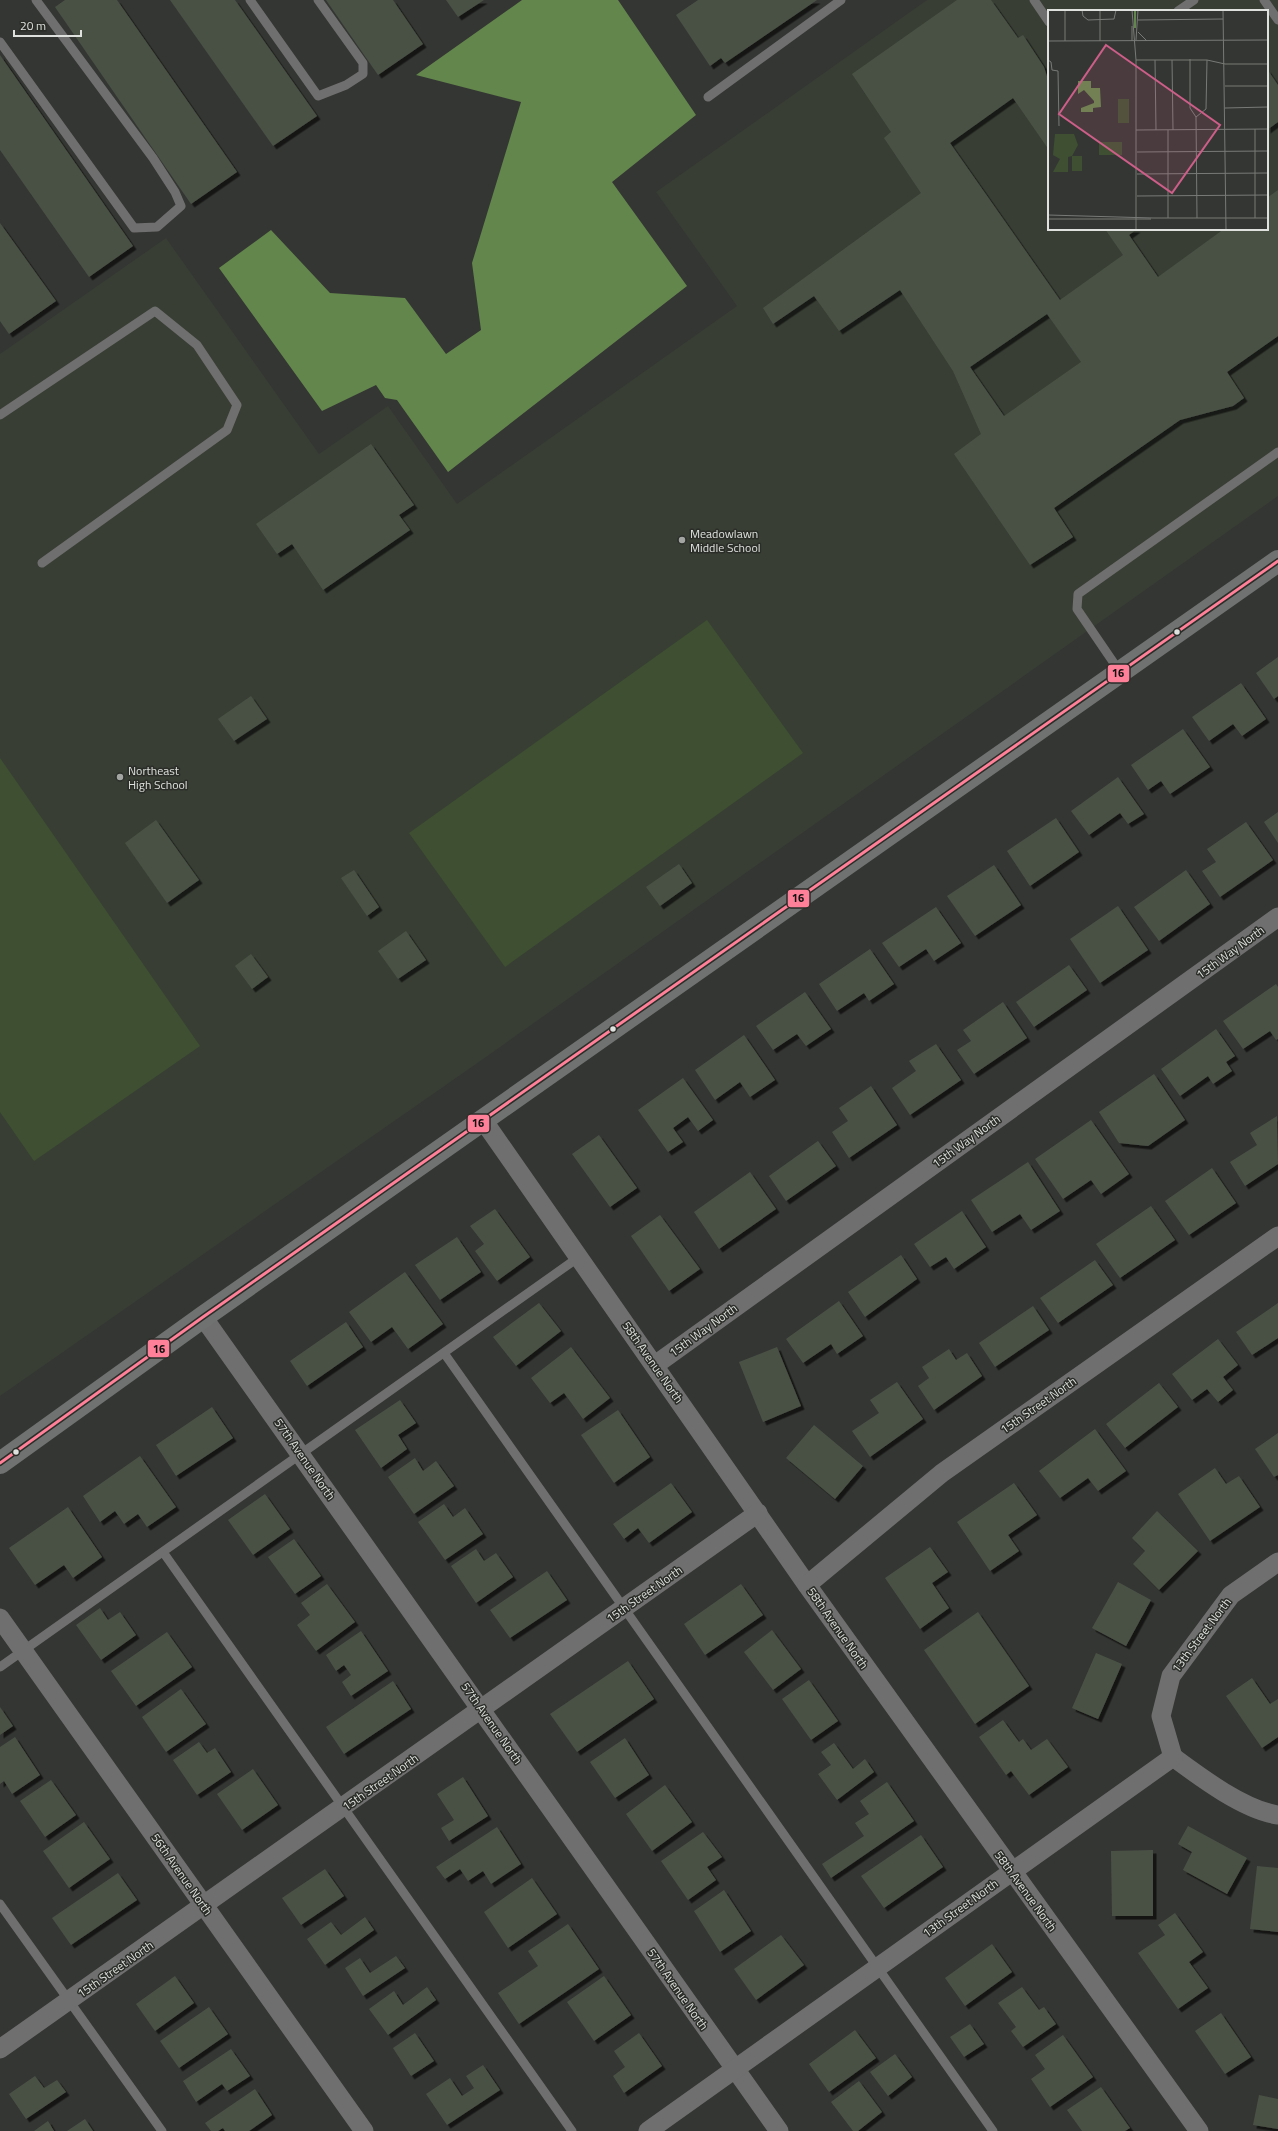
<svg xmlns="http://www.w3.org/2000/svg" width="1278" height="2131" viewBox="0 0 1278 2131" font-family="'Titillium Web',sans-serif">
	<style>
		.built { fill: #383e34; fill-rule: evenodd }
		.green { fill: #3e5031 }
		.water { fill: #63864c }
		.building { fill: #4a5145; fill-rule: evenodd; filter: url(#shadow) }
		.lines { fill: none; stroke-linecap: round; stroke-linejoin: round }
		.lane { stroke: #6f6f6f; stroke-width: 9 }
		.street { stroke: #6f6f6f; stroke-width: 19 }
		.secondary { stroke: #707271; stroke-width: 22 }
		.bus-1-casing { stroke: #2a2d28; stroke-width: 6 }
		.bus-1 { stroke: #ff8098; stroke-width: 3 }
		.poi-dot { fill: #a2a5a2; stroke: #2a2d28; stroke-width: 1.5 }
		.bus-dot { fill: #dee1dd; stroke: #2a2d28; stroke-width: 1.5 }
		.labels { text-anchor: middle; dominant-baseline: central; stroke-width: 3; stroke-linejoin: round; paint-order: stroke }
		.poi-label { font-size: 12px; fill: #dee1dd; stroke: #2a2d28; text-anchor: start }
		.street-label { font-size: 12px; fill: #dee1dd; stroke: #2a2d28 }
		.inset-river { fill: none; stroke: #63864c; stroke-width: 2 }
		.inset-road { fill: none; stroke: #787a77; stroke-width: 1 }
		.view { fill: #cc5e88; fill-opacity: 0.15; stroke: #cc5e88; stroke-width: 2 }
		.inset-edge { fill: none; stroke: #dee1dd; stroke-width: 2 }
		.line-badge { stroke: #2a2d28; stroke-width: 1.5 }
		.pale-badge-label { font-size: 11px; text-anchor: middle; font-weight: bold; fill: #111 }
	</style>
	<defs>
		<filter id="shadow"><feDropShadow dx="3.5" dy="3.5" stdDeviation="0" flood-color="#0009"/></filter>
	</defs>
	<rect width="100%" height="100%" fill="#343633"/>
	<path class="built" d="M927,0h351v496l-802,568 -476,332v-1042l166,-116 153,216 69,-48 69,98 280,-198 -81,-114zM1049,11h218v218h-218z"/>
	<g class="green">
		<path d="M707,620l96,133 -298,214 -96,-134z"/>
		<path d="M0,758l200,288 -166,115 -34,-49z"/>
	</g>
	<path class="water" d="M522,0h96l78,115 -84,67 75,104 -239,186 -51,-72 -12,-2 -9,-13 -54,26 -103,-143 52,-38 59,63 75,5 41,56 35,-24 -9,-67 49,-161 -105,-27z"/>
	<g class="building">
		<path d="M65,0h52l120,172 -46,32 -136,-197z"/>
		<path d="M170,0h65l82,116 -44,30z"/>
		<path d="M326,0h67l30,44 -45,31z"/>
		<path d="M446,0h38l-26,17z"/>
		<path d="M698,0h119l-92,63 -4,-5 -11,8 -34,-51z"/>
		<path d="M957,0h34l27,38 5,-3 21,32 5,16v67l-36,-52 -63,45 110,157 63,-45 -18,-26h32l-8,6 29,42 66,-48h43v-31l11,-8v146l-51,36 17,26 -11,8 -53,14 -126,88 19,29 -43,28 -76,-111 27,-20 -28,-63 -53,-81 -61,41 -25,-35 -41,28 -10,-16 158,-115 -37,-55 7,-6 -39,-58zM1047,314l34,48 -77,54 -34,-49z"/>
		<path d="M0,55l133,191 -44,31 -89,-127z"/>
		<path d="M1267,69l11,16v37l-11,8z"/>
		<path d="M0,223l56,78 -47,33 -9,-13z"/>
		<path d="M371,444l43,61 -15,10 11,15 -87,60 -31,-46 -15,10 -21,-30z"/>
		<path d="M1278,657v39l-4,3 -18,-26z"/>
		<path d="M1241,683l25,36 -24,17 -9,-12 -24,17 -17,-24z"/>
		<path d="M251,696l16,23 -33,22 -16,-22z"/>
		<path d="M1183,729l27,38 -40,27 -9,-13 -13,9 -17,-25z"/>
		<path d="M1118,777l26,37 -16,10 -8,-11 -31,22 -18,-24z"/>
		<path d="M1278,812v31l-14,-21z"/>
		<path d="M1056,818l23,34 -49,34 -23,-35z"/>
		<path d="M156,820l43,60 -32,23 -42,-60z"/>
		<path d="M1246,822l27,38 -53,37 -18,-26 14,-9 -9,-13z"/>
		<path d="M679,864l13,19 -32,23 -14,-19z"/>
		<path d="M994,865l27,40 -46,31 -28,-40z"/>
		<path d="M354,870l25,37 -12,9 -26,-38z"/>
		<path d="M1186,870l24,34 -51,37 -25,-34z"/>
		<path d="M1118,906l30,44 -48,33 -30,-44z"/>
		<path d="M936,907l25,36 -27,18 -8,-12 -27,18 -17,-24z"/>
		<path d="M406,931l20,29 -28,19 -20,-28z"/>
		<path d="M870,949l24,35 -25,17 -5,-8 -27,18 -18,-27z"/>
		<path d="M251,954l17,23 -16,12 -17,-23z"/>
		<path d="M1069,965l18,25 -53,37 -18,-25z"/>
		<path d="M1276,984l2,3v52l-2,1 -6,-9 -27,18 -20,-28z"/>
		<path d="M805,992l26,37 -25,17 -9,-12 -24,16 -17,-24z"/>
		<path d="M1003,1002l24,36 -53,36 -17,-24 14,-9 -8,-11z"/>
		<path d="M1216,1029l19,27 -9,6 6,9 -19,13 -5,-8 -28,20 -19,-27z"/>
		<path d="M744,1035l31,45 -25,17 -10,-15 -25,18 -20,-30z"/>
		<path d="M936,1044l25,36 -51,35 -18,-27 24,-17 -7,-10z"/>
		<path d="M1154,1074l31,46 -37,26 -29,-3 -20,-31z"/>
		<path d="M683,1078l30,42 -15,11 -10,-14 -15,11 10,14 -15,10 -30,-42z"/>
		<path d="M871,1086l26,39 -48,33 -17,-26 16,-11 -9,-13z"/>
		<path d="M1277,1116l1,48 -33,22 -15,-24 27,-17 -7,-12z"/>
		<path d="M1091,1120l38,54 -28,20 -10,-14 -28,19 -28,-40z"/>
		<path d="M599,1135l38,53 -27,19 -38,-53z"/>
		<path d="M818,1141l18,25 -50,35 -17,-25z"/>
		<path d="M1028,1162l32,49 -29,19 -11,-16 -28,18 -21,-32z"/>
		<path d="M1212,1168l24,35 -47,32 -24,-34z"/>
		<path d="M750,1172l26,37 -57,40 -25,-37z"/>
		<path d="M1151,1206l24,34 -55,38 -24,-34z"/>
		<path d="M495,1209l35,48 -33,24 -22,-30 9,-7 -14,-18z"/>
		<path d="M962,1211l24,36 -32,22 -8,-12 -16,10 -16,-23z"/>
		<path d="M660,1215l40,54 -31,22 -38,-55z"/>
		<path d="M457,1237l24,35 -41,28 -25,-35z"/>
		<path d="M901,1255l16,24 -52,38 -17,-25z"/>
		<path d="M1095,1260l18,25 -55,38 -18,-25z"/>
		<path d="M405,1272l38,52 -35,25 -16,-22 -21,15 -22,-30z"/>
		<path d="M839,1301l24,35 -26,18 -6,-10 -28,19 -17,-24z"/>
		<path d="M539,1303l22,28 -45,35 -23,-29z"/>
		<path d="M1278,1303v35l-26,17 -16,-23z"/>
		<path d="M1033,1306l16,24 -54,37 -16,-24z"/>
		<path d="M346,1322l17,25 -56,39 -17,-25z"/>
		<path d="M1218,1339l20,26 -15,12 10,13 -15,12 -11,-13 -15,11 -20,-26z"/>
		<path d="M571,1347l39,51 -27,21 -19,-26 -14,10 -19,-25z"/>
		<path d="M777,1347l24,59 -38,16 -24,-60z"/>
		<path d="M949,1349l7,11 11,-7 15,23 -48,34 -16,-24 11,-8 -7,-11z"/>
		<path d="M897,1382l26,37 -53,38 -18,-26 27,-18 -9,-13z"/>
		<path d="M1159,1383l19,24 -53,41 -19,-24z"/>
		<path d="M400,1400l16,23 -18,12 9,14 -26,19 -26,-38z"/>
		<path d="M212,1407l21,31 -57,38 -20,-31z"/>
		<path d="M618,1410l32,47 -36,26 -33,-48z"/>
		<path d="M814,1425l49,41 -28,33 -49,-41z"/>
		<path d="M1095,1429l31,42 -28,20 -10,-13 -28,20 -21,-27z"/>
		<path d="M1278,1433v42l-4,2 -19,-28z"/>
		<path d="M140,1456l36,51 -29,20 -9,-13 -14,10 -9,-13 -15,11 -17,-26z"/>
		<path d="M415,1458l8,13 13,-10 18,25 -40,28 -26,-37z"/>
		<path d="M1215,1468l11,16 13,-8 21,31 -50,34 -32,-47z"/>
		<path d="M671,1483l21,29 -43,31 -11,-15 -14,11 -11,-15z"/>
		<path d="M1014,1483l23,32 -29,20 11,16 -29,20 -33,-49z"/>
		<path d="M265,1494l25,35 -37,26 -25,-35z"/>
		<path d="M444,1504l9,13 12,-9 18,26 -38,26 -27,-38z"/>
		<path d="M68,1507l34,50 -29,21 -9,-13 -29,20 -26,-37z"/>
		<path d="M1157,1511l41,40 -39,39 -26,-26 12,-13 -13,-13z"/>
		<path d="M294,1539l27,37 -26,18 -27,-37z"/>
		<path d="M930,1547l18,25 -16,11 17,25 -29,21 -35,-51z"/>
		<path d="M476,1549l8,12 12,-8 17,24 -37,26 -25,-37z"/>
		<path d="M547,1571l20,29 -57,38 -20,-28z"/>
		<path d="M1118,1582l33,18 -25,46 -34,-18z"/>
		<path d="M327,1584l28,38 -39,29 -19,-26 13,-10 -9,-12z"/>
		<path d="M741,1584l22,31 -58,40 -21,-31z"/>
		<path d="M100,1608l8,12 12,-8 16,23 -35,25 -25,-35z"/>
		<path d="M978,1612l51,74 -54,38 -51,-74z"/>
		<path d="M772,1630l29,39 -28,21 -29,-38z"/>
		<path d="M361,1631l27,40 -37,25 -9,-14 9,-7 -7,-10 -8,6 -10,-16z"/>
		<path d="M167,1632l25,35 -56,39 -25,-35z"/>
		<path d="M1096,1653l26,11 -24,55 -26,-11z"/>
		<path d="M628,1661l26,38 -77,53 -27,-38z"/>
		<path d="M1252,1678l18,26 8,-5v38l-16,11 -36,-52z"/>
		<path d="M809,1680l29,41 -27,19 -29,-41z"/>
		<path d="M393,1681l18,28 -67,45 -18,-27z"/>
		<path d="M181,1689l25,35 -40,28 -24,-35z"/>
		<path d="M0,1707l13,19 -13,9z"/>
		<path d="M1003,1720l16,22 4,-3 8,11 16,-11 21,28 -39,28 -18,-24 -5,4 -27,-38z"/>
		<path d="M15,1737l25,38 -28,19 -8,-13 -4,3v-37z"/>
		<path d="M625,1738l24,37 -34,23 -25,-36z"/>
		<path d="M199,1742l8,11 8,-5 16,24 -34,23 -24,-35z"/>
		<path d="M834,1743l19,26 12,-10 9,13 -37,28 -19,-26 13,-9 -10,-13z"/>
		<path d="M253,1769l25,36 -36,25 -25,-36z"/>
		<path d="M463,1777l25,39 -39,25 -8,-13 13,-8 -17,-26z"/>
		<path d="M51,1780l25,35 -31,22 -25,-36z"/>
		<path d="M887,1782l27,39 -83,57 -9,-14 42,-28 -9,-13 14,-9 -9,-13z"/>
		<path d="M665,1785l27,37 -40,29 -26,-37z"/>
		<path d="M84,1822l26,37 -41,29 -26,-37z"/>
		<path d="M1188,1826l59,32 -20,36 -44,-24 9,-18 -14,-8z"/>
		<path d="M497,1827l24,37 -30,20 -8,-13 -15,10 -8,-12 -15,10 -9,-12z"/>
		<path d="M703,1832l19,25 -15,10 9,13 -28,20 -27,-39z"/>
		<path d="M921,1835l22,32 -59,41 -23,-32z"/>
		<path d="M1153,1850v66h-41l-1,-65z"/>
		<path d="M1257,1866l21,2v64l-28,-3z"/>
		<path d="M325,1869l19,27 -43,29 -19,-27z"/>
		<path d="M118,1873l19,27 -66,45 -19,-27z"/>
		<path d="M532,1878l25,36 -49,34 -24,-36z"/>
		<path d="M724,1890l27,41 -31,21 -26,-41z"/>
		<path d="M1175,1913l28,39 -14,10 19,26 -30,21 -40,-56 27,-18 -7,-10z"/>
		<path d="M365,1917l9,13 -49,35 -18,-26 24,-17 10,13z"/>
		<path d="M568,1924l31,45 -80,55 -21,-31 40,-27 -10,-15z"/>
		<path d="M781,1935l23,30 -48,35 -22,-31z"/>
		<path d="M992,1944l20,28 -47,34 -20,-28z"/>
		<path d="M396,1956l9,12 -42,28 -18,-28 15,-10 10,15z"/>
		<path d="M175,1976l19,27 -39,28 -19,-27z"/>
		<path d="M604,1976l27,39 -37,26 -27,-39z"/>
		<path d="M427,1987l9,13 -48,35 -19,-26 25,-18 9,14z"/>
		<path d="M1022,1987l17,23 5,-3 12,17 -33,23 -12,-16 5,-4 -18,-24z"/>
		<path d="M209,2007l19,27 -49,34 -19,-27z"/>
		<path d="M1221,2013l30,44 -26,17 -30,-43z"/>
		<path d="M970,2024l14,20 -20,13 -14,-20z"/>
		<path d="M855,2030l21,28 -47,34 -20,-28z"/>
		<path d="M415,2033l19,28 -23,15 -18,-28z"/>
		<path d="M639,2033l23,33 -38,27 -11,-17 12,-9 -11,-16z"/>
		<path d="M1063,2035l30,42 -43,30 -19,-28 14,-10 -10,-14z"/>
		<path d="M231,2049l19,27 -23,15 -5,-7 -26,18 -13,-21z"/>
		<path d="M895,2054l17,23 -24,19 -18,-24z"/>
		<path d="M483,2065l17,25 -53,35 -21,-31 24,-16 12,18 12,-8 -8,-12z"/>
		<path d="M35,2076l9,12 13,-8 9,12 -40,27 -17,-25z"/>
		<path d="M859,2081l23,31 -24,19h-5l-22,-29z"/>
		<path d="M1101,2087l29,41 -5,3h-43l-15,-21z"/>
		<path d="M255,2089l17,26 -23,16h-24l-2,-3 -5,3h-7l-6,-8z"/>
		<path d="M1259,2095l19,4v30l-25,-4z"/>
		<path d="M85,2119l8,12h-26z"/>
		<path d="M48,2121l6,10h-20z"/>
	</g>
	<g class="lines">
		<g class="lane">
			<path d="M250,0l68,96 28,-11 17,-11v-11l-45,-63"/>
			<path d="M1034,0l15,22"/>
			<path d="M1264,0l14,20"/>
			<path d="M1178,11l16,-11"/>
			<path d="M0,42l134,186 23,-1 24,-21 -6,-14 -22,-34 -117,-158"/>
			<path d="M708,97l133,-97"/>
			<path d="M0,415l155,-104 42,34 40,60 -10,25 -185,133"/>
			<path d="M1120,672l-43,-63 1,-15 200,-142"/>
			<path d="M444,1353l549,778"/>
			<path d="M163,1552l409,579"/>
			<path d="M0,1667l579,-410"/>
			<path d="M0,1904l162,227"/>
		</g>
		<g class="street">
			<path d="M483,1120l324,465 392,546"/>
			<path d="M203,1317l576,814"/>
			<path d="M655,1365l623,-448"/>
			<path d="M807,1585l135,-112 336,-237"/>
			<path d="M0,1618l364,513"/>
			<path d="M1173,1757c27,20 71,53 105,58"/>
			<path d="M0,2049l758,-536"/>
			<path d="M648,2131l525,-374 -12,-41 10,-40 60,-81 47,-33"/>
		</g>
		<path class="secondary" d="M0,1463l203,-146 1075,-756"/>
		<g class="bus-1-casing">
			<path id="bus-1" d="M0,1463l203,-146 1075,-756"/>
		</g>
		<use href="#bus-1" class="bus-1"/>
	</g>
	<g class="poi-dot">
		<circle cx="682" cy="540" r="4"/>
		<circle cx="120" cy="777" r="4"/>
	</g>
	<g class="bus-dot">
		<circle cx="1177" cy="632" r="3.5"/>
		<circle cx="613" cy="1029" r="3.5"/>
		<circle cx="16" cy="1452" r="3.5"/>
	</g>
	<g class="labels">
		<g class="poi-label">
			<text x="690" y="533">Meadowlawn<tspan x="690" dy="14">Middle School</tspan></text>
			<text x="128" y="770">Northeast<tspan x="128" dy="14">High School</tspan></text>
		</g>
		<g class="street-label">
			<text transform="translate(1230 952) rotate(-36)">15th Way North</text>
			<text transform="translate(966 1141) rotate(-36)">15th Way North</text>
			<text transform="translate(703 1330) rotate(-36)">15th Way North</text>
			<text transform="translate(653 1362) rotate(55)">58th Avenue North</text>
			<text transform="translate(1038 1405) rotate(-35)">15th Street North</text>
			<text transform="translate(305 1459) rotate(55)">57th Avenue North</text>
			<text transform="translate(644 1594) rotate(-35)">15th Street North</text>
			<text transform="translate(838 1628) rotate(55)">58th Avenue North</text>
			<text transform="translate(1201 1635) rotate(-53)">13th Street North</text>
			<text transform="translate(492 1723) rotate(55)">57th Avenue North</text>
			<text transform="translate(380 1782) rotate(-35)">15th Street North</text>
			<text transform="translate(182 1874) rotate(55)">56th Avenue North</text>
			<text transform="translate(1026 1891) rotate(54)">58th Avenue North</text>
			<text transform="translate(960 1908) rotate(-36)">13th Street North</text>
			<text transform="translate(115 1969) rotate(-35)">15th Street North</text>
			<text transform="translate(678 1989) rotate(55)">57th Avenue North</text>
		</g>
	</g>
	<g transform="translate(1048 10)">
		<rect width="220" height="220" fill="#343633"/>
		<path d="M70,89h11v24h-11zM7,124h19l4,11 -6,11h10v15h-10v-15l-4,1v15h-15l7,-13 -7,-4zM51,132h23v13h-23z" fill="#3e5031"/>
		<path d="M30,71h13v7h9l1,19 -8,1v4h-12v-4l13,-5v-2l-10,-11 -6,4z" fill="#63864c"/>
		<path class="inset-river" d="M87,0v18"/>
		<path class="inset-road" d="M17,0v31M34,0l1,6 5,4 26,-1 2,-9M52,0v31M84,0l4,50v170M175,0l3,220M90,10l85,-1M90,22l9,9M88,30l2,-30M0,31l220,-1M84,31v-15M142,49v49l6,9 1,101M0,50l3,2 1,8 6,1 1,55M88,50h71l18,4h43M107,50l1,70M124,50l1,70M177,76h43M177,98l43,-1M148,107l10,-8 1,-49M207,119v89M88,120l132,-1M120,120v88M89,142l131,-1M89,164l131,-1M89,186l131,-1M0,205l105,3h115M0,209h103"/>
		<path class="view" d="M58,35l114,80 -48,68 -113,-79z"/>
		<rect width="220" height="220" class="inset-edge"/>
	</g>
	<g class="line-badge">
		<rect x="1107" y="664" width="23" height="19" rx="4" fill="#ff8098"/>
		<rect x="787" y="889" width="23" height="19" rx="4" fill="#ff8098"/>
		<rect x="467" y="1114" width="23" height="19" rx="4" fill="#ff8098"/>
		<rect x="147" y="1339" width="23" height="19" rx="4" fill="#ff8098"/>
	</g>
	<g class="pale-badge-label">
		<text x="1118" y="677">16</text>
		<text x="798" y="902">16</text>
		<text x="478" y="1127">16</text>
		<text x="159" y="1353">16</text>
	</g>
	<path d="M14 30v6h67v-6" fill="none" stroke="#dee1dd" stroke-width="2"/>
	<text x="20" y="30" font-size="12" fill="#dee1dd" stroke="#2a2d28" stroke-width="3" paint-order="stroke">20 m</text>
</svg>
